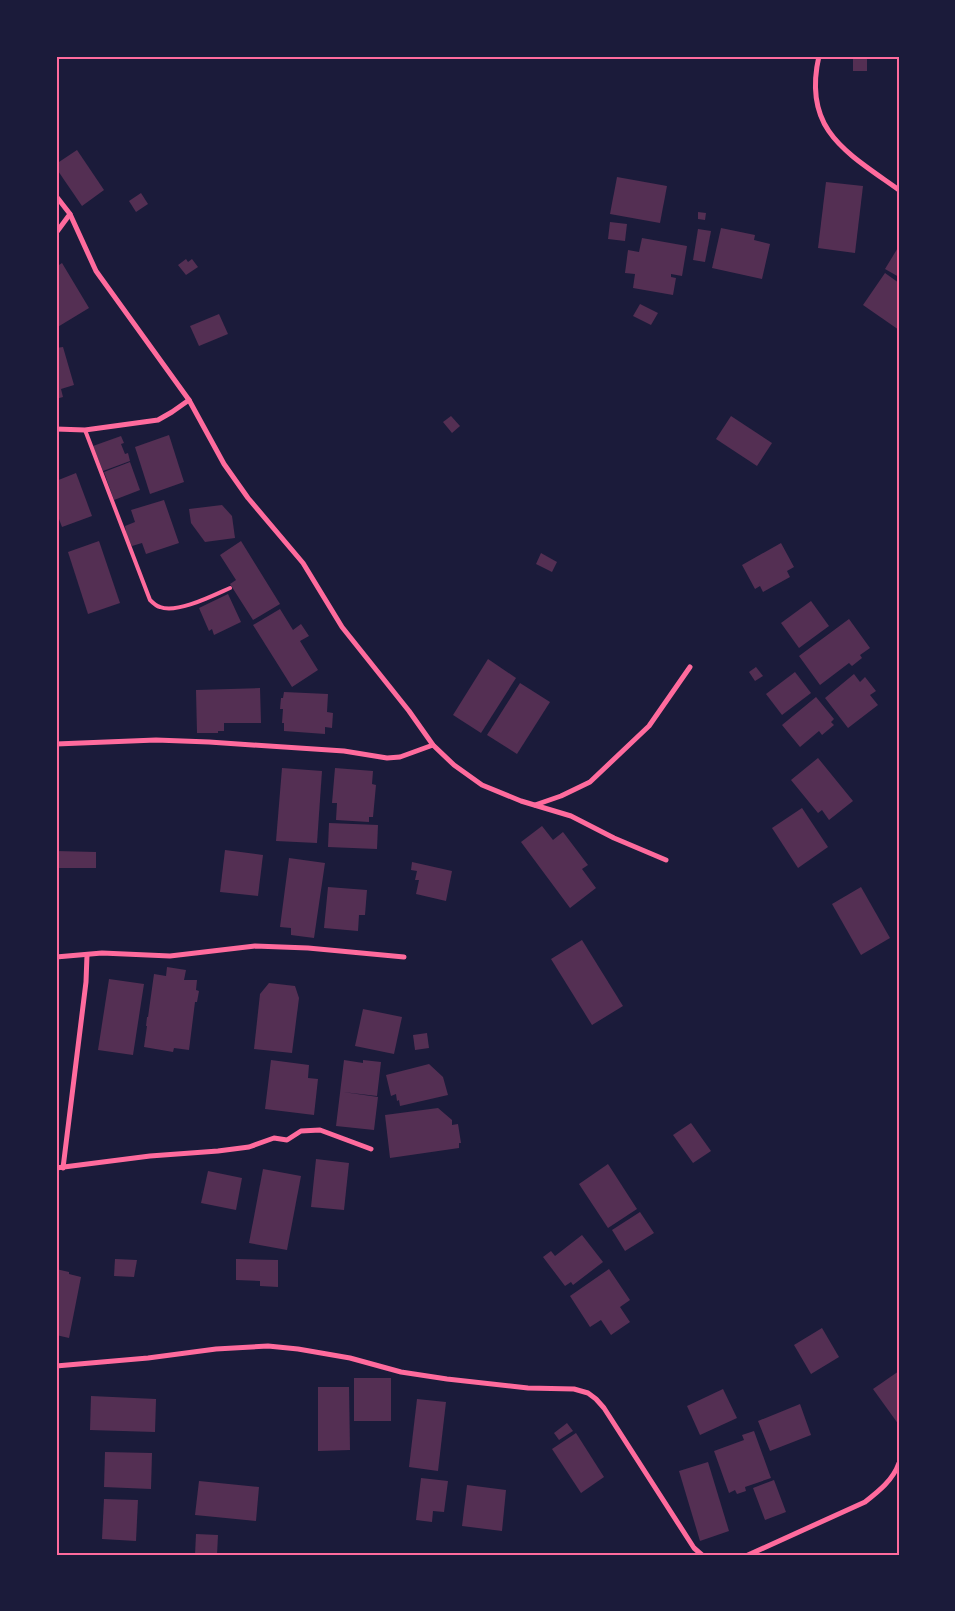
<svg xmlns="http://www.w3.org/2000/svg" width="955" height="1611" viewBox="0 0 955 1611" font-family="'Fira Sans',sans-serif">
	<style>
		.building { fill: #542f53 }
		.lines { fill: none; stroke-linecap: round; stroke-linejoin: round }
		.service { stroke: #ff6b9d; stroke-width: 4 }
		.minor { stroke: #ff6b9d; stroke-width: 5 }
		.neatline { fill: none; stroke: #ff6b9d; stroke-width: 2 }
	</style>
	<rect width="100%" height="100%" fill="#1b1b3a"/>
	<g class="building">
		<rect x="853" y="56" width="14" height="15"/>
		<path d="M77,150l27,40 -22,16 -26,-38v-4z"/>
		<path d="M617,177l50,9 -7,37 -50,-9z"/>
		<path d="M826,182l37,4 -8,67 -37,-5z"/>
		<path d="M141,193l7,11 -12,8 -7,-11z"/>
		<path d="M698,212l8,1 -1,7 -7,-1z"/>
		<path d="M610,222l17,2 -2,17 -17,-2z"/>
		<path d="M721,228l34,7 -1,5 16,4 -8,35 -50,-11z"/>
		<path d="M698,229l13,2 -6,31 -12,-2z"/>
		<path d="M642,238l45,8 -5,30 -11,-2v3l5,1 -3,17 -40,-7 2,-14 -10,-1 3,-23 11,2z"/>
		<path d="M899,246v31l-14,-8z"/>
		<path d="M186,259l2,3 4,-3 6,8 -12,8 -8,-10z"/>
		<path d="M62,263l27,45 -33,20v-61z"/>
		<path d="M885,273l14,10v47l-36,-25z"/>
		<path d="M640,304l18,9 -7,12 -18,-9z"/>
		<path d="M219,314l9,20 -29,12 -9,-20z"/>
		<path d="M63,347l11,38 -13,4 2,8 -7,2v-51z"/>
		<path d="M451,416l9,10 -8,7 -9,-11z"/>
		<path d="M731,416l41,27 -15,23 -41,-27z"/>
		<path d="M169,435l15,47 -34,12 -15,-47z"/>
		<path d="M121,436l3,7 -3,1 4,10 3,-1 2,8 -27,10 -10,-25z"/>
		<path d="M130,462l10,28 -26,10 -10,-28z"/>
		<path d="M76,473l16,43 -30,11 -6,-16v-30z"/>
		<path d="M164,500l15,43 -33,11 -4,-11 -10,3 -5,-9 -2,-11 10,-4 -4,-12z"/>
		<path d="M222,505l10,11 3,22 -30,4 -14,-19 -2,-14z"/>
		<path d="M99,541l21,62 -32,11 -20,-62z"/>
		<path d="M241,541l39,63 -27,16 -23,-36 6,-4 -16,-25z"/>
		<path d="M781,543l13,24 -7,4 3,6 -27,15 -3,-6 -5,3 -13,-24z"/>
		<path d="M541,553l16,9 -5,10 -16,-8z"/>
		<path d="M228,594l13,28 -27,13 -2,-6 -3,2 -10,-23z"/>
		<path d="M811,601l18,25 -30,22 -18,-25z"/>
		<path d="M280,609l13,21 8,-6 8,12 -9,5 18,29 -26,17 -39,-62z"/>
		<path d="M849,619l21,29 -10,7 2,3 -10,8 -3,-3 -29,22 -21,-29z"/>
		<path d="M488,659l28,19 -35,55 -28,-18z"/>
		<path d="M756,667l7,9 -8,5 -6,-9z"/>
		<path d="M795,672l16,21 -29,22 -16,-21z"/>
		<path d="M854,674l6,8 5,-5 11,14 -6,4 8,10 -30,23 -23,-30z"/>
		<path d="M520,683l30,19 -33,52 -30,-19z"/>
		<path d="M260,688l1,35h-37v8h-6v2h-21l-1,-43z"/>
		<path d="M284,692l44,2 -1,18 6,1 -1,15 -7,-1v7l-41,-3v-8h-2l1,-14h-3l1,-11h2z"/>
		<path d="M816,697l18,22 -3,3 3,3 -12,10 -3,-4 -19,16 -18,-22z"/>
		<path d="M818,758l35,43 -24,19 -7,-10 -4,3 -27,-33z"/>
		<path d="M282,768l40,3 -5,72 -41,-2z"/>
		<path d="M335,768l38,3 -1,13 4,1 -3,32h-4v5l-33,-2 1,-17h-5z"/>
		<path d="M802,808l26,39 -30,21 -26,-40z"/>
		<path d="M329,823l49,2 -1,24 -49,-2z"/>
		<path d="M542,826l11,14 10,-8 25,33 -6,4 14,19 -26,20 -49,-66z"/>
		<path d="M225,850l38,5 -5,41 -38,-4z"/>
		<path d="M56,851l40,1v16h-40z"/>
		<path d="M289,858l36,5 -11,75 -23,-3v-7l-11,-1z"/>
		<path d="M412,862l40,9 -6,30 -30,-7 3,-14h-4l2,-9 -6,-1z"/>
		<path d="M328,887l39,3 -2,25h-6l-1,16 -34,-3z"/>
		<path d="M861,887l29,51 -29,17 -29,-51z"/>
		<path d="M582,940l41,66 -31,19 -41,-66z"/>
		<path d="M167,967l19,3 -2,10h13l-1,10 3,1 -2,11h-2l-6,48 -15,-2 -1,4 -29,-5 3,-21h-1l1,-9h1l6,-43 12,2z"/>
		<path d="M109,979l35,5 -11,71 -35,-5z"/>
		<path d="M269,983l26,3 4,12 -7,55 -38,-4 6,-55z"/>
		<path d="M363,1009l39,8 -8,37 -39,-8z"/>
		<path d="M427,1033l2,15 -14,2 -2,-15z"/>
		<path d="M271,1060l38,5 -1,13 10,1 -4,36 -49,-6z"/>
		<path d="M344,1060l19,3v-3l18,2 -4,34 -34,-4 35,5 -4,33 -38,-4z"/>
		<path d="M429,1064l14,13 5,18 -48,11 -1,-6 -2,1 -1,-7 -5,2 -5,-21z"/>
		<path d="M438,1108l14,12v5l6,-1 3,19h-2v5l-69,10 -5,-43z"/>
		<path d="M691,1123l20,28 -18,12 -20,-28z"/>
		<path d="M316,1159l33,4 -5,47 -33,-3z"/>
		<path d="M608,1164l29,45 -29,19 -29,-44z"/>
		<path d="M263,1169l38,7 -14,74 -38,-7z"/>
		<path d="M208,1171l34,7 -6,32 -35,-7z"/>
		<path d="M640,1212l14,21 -29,18 -13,-21z"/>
		<path d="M582,1235l21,27 -30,23 -2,-3 -6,4 -22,-29 8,-6 4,5z"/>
		<path d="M115,1259l22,1 -3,17 -20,-1z"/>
		<path d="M236,1259l42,1v27l-18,-1v-5l-24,-1z"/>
		<path d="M56,1269l13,3v2l12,3 -12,61 -13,-3z"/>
		<path d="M609,1269l21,31 -10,7 10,15 -19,13 -10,-15 -11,7 -20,-31z"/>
		<path d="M822,1328l17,29 -28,17 -17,-29z"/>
		<path d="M899,1371v54l-26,-36z"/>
		<rect x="354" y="1378" width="37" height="43"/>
		<path d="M318,1387h31l1,63 -32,1z"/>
		<path d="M723,1389l14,29 -37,17 -13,-29z"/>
		<path d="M91,1396l65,3 -1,33 -65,-2z"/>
		<path d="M417,1399l29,3 -8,69 -29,-4z"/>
		<path d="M800,1404l11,31 -41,16 -12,-30z"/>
		<path d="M567,1423l6,8 -14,9 -5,-7z"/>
		<path d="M754,1431l17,47 -26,9 1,4 -9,3 -2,-4 -6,3 -15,-42 30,-11 -2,-5z"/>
		<path d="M576,1433l28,44 -23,16 -29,-44z"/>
		<path d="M105,1452l47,1 -1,36 -47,-2z"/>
		<path d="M708,1462l21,69 -29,10 -21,-70z"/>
		<path d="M421,1478l27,3 -4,31 -11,-1 -1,11 -16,-2z"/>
		<path d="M774,1480l12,32 -21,8 -12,-32z"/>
		<path d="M199,1481l60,6 -3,34 -61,-6z"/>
		<path d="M467,1485l39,5 -4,41 -40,-5z"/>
		<path d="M104,1499l34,1 -2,41 -34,-2z"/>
		<path d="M196,1534l22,1 -1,20h-22z"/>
	</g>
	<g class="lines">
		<path class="service" d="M85,430l65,170c3,3 6,6 10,7 17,7 54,-12 70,-19"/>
		<g class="minor">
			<path d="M819,56c-17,74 27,96 80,134"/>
			<path d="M56,196l14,18 -14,19"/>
			<path d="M189,400l35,64 24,34 55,65 39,64 67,84 24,34 21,20 28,20 39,16 50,15 43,22 52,22"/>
			<path d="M56,429l29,1 73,-10 14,-8 17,-12 -93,-129 -26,-57"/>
			<path d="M56,744l100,-4 53,2 135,9 43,7 13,-1 33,-12"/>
			<path d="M535,805l26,-9 29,-14 59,-56 41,-59"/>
			<path d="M56,957l46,-4 68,3 85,-10 53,2 96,9"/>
			<path d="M56,1168l94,-12 68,-5 31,-4 25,-9 13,2 14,-9 19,-1 51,19"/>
			<path d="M63,1168l23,-186 1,-27"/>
			<path d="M56,1366l92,-8 68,-9 52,-3 30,3 52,9 51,14 46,7 81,9 46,1 14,4 8,6 8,9 90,140 8,7"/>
			<path d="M748,1555l117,-53c14,-11 28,-22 34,-39"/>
		</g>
	</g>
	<rect width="955" height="1611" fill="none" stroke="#1b1b3a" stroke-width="115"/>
	<rect x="58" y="58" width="840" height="1496" class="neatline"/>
</svg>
